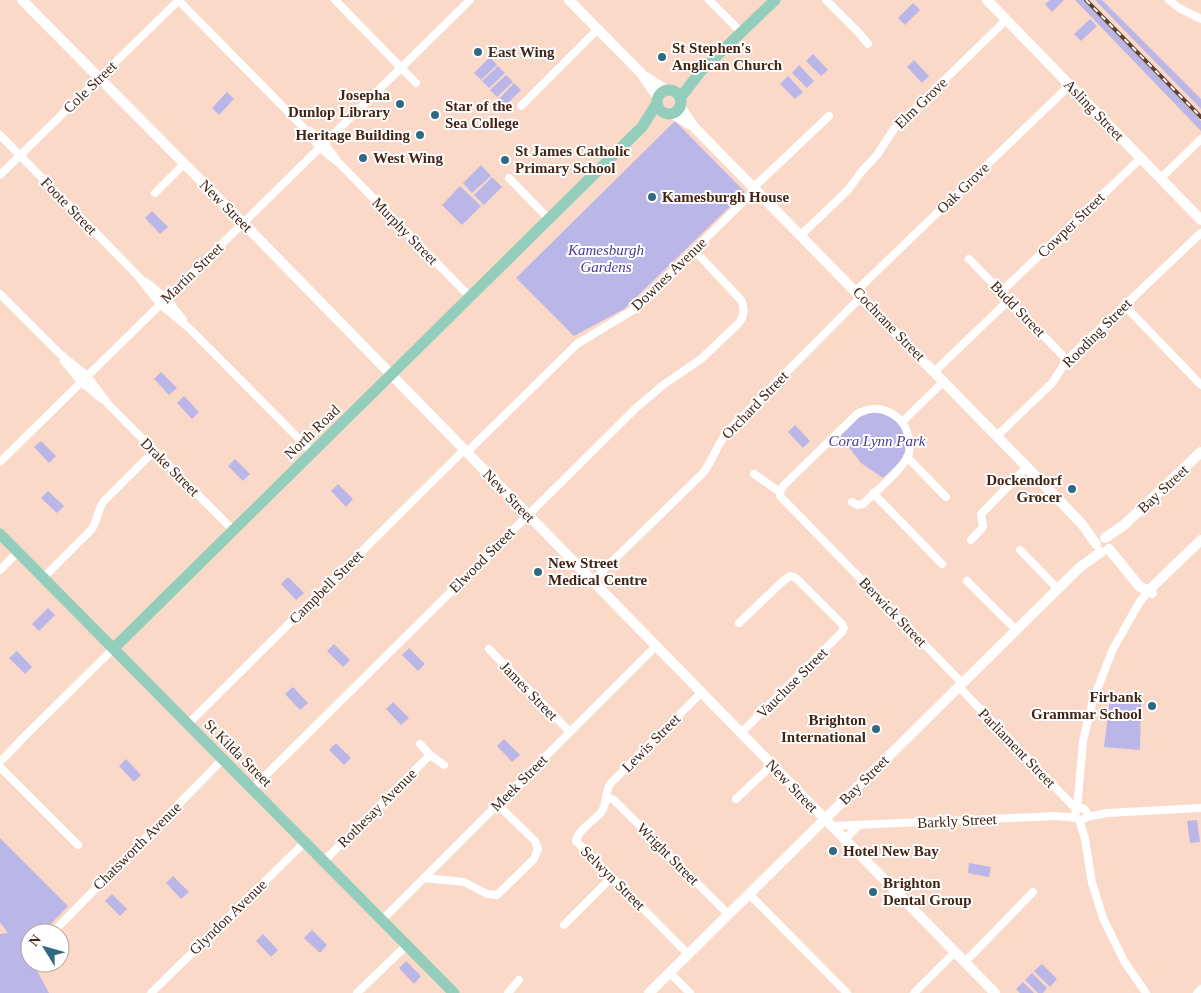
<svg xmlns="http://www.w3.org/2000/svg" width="1201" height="993" viewBox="0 0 1201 993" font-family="Georgia,serif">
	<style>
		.green { fill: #bab6e7 }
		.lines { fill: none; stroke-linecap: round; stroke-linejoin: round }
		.street { stroke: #fff; stroke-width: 8 }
		.secondary { stroke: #fff; stroke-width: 10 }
		.primary { stroke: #92cebb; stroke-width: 11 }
		.rail-casing { stroke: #604130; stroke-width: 4 }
		.rail { stroke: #fff; stroke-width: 2; stroke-dasharray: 5.5; stroke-linecap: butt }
		.poi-dot { fill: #2f6982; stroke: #fff; stroke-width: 2 }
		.labels { text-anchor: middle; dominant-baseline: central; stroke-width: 4; stroke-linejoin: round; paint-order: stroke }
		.poi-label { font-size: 15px; font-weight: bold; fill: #442514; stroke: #fff; text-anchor: start }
		.street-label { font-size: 15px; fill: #442514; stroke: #fff }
		.park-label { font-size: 15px; font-style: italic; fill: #4d3b92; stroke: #fff }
	</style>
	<rect width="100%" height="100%" fill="#fad9c8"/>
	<g class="green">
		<path d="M1050,0h14l-12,12 -7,-8z"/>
		<path d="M1075,0h8l102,104 16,17v10z"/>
		<path d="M1095,0h7l99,99v10z"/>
		<path d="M913,3l7,7 -15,15 -7,-7z"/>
		<path d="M1090,19l7,7 -16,15 -7,-7z"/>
		<path d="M813,54l15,16 -7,6 -15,-15z"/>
		<path d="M490,57l7,8 -16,15 -7,-7z"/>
		<path d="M914,60l15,16 -7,7 -15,-16z"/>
		<path d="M799,65l15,16 -7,7 -15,-15z"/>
		<path d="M498,66l7,7 -16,15 -7,-7z"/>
		<path d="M506,75l7,7 -16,15 -7,-7z"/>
		<path d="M788,76l15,16 -8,7 -15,-15z"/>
		<path d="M514,83l7,7 -16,16 -6,-7z"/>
		<path d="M227,92l7,7 -15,16 -7,-7z"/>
		<path d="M675,121l70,71 -121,117 -50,27 -58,-58z"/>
		<path d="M481,165l10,11 -19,17 -9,-10z"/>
		<path d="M492,177l10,10 -18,18 -10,-10z"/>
		<path d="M460,186l21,20 -19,19 -20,-20z"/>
		<path d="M152,211l16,16 -8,7 -15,-16z"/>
		<path d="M161,372l16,16 -8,7 -15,-16z"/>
		<path d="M184,396l15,16 -7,7 -15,-16z"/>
		<path d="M872,412c22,1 40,20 32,43 -4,9 -14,16 -21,23l-22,-15 -21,-27 19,-19z"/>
		<path d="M795,425l15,16 -7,7 -15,-16z"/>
		<path d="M41,441l15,15 -7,7 -15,-16z"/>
		<path d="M235,459l15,15 -7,7 -15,-15z"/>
		<path d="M338,484l15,15 -7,8 -15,-16z"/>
		<path d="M48,491l16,15 -7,7 -16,-15z"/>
		<path d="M288,577l16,16 -8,7 -15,-16z"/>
		<path d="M48,608l7,7 -16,16 -7,-7z"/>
		<path d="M334,644l16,16 -7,7 -16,-16z"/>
		<path d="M409,648l16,16 -7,7 -16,-16z"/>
		<path d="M17,651l15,16 -7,7 -16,-16z"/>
		<path d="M293,687l15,16 -8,7 -15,-16z"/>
		<path d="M1110,699l31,1 -1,50 -36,-3z"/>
		<path d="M393,702l16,16 -8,7 -15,-16z"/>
		<path d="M504,739l16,16 -8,7 -15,-16z"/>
		<path d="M336,743l15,15 -7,7 -15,-15z"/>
		<path d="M126,759l15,16 -7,7 -15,-16z"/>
		<path d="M1197,820l3,22 -10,1 -3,-22z"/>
		<path d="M0,838l68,68 -26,27h-12v13l-6,6 6,7v4h3l16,30h-49v-59l8,-1 -8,-11z"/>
		<path d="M969,863l22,4 -2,10 -21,-4z"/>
		<path d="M173,876l16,16 -8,7 -15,-16z"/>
		<path d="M112,894l15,15 -7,7 -15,-15z"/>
		<path d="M312,930l15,15 -7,8 -16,-15z"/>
		<path d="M263,934l15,16 -7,7 -15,-16z"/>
		<path d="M406,961l15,15 -7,8 -15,-16z"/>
		<path d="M1042,964l15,15 -7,8 -16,-16z"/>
		<path d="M1032,973l15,15 -4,5h-5l-13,-13z"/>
		<path d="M1023,982l11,11h-14l-4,-4z"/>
	</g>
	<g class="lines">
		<g class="street">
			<path d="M178,0l124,126 18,22 21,17 129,132"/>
			<path d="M335,0l81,83"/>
			<path d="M709,0l32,32"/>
			<path d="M826,0l34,34 8,10"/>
			<path d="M1169,0l10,8 22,11"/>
			<path d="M521,106l77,-77"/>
			<path d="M310,131l14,12 12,16"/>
			<path d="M0,135l138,141 22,28 30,25 122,123"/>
			<path d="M0,175l179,-175"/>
			<path d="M509,178l40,41"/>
			<path d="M1161,178l40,-39"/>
			<path d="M754,187l75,-71"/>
			<path d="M155,193l29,-29"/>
			<path d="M801,235l47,-45 14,-19 15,-16 17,-26 112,-109"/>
			<path d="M969,259l98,101"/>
			<path d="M146,282l20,16 17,22"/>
			<path d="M856,291l214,-206"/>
			<path d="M1001,292l140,-134"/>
			<path d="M0,294l59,59 28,23 21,28 125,126"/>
			<path d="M1125,306l76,79"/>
			<path d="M64,361l17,21 21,17"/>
			<path d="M935,371l74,-71"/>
			<path d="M902,422l42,-41"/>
			<path d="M997,436l55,-53 15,-23 134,-127"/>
			<path d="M467,452l110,-108 56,-34 123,-121"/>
			<path d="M907,457l39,40"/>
			<path d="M0,462l470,-462"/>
			<path d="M754,474l26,18"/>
			<path d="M873,493l69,71"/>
			<path d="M852,502l5,3 6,-1c13,-13 37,-32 45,-48 2,-5 2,-11 1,-16 -3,-25 -29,-39 -52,-26l-74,72 -3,6v4l182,187"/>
			<path d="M971,540l12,-13 -2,-13 46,-47"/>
			<path d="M1020,550l38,39"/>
			<path d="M0,570l18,-18"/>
			<path d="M43,578l48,-48c7,-9 6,-20 13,-29l50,-50"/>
			<path d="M592,581l111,-108c11,-14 14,-30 26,-43l132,-133"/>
			<path d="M967,581l49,49"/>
			<path d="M739,623l44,-42 7,-5 6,2 46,46 2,4 -2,4 -101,101"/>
			<path d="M489,649l81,83"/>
			<path d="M958,686l119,124"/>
			<path d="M188,724l276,-274"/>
			<path d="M420,744l10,11 14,10"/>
			<path d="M0,761l4,-3 20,-21 90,-89"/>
			<path d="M0,767l78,78"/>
			<path d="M252,789l384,-381 27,-23 38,-26 38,-36c5,-7 6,-15 2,-23l-47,-50"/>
			<path d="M606,797l8,3 114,114"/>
			<path d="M736,799l36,-34"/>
			<circle cx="1081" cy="814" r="6"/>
			<path d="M1077,809l6,-68 10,-41 20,-51 26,-46 10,-13"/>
			<path d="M1087,817l20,-4 94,-5"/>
			<path d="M1079,819l6,20 7,44 11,35 21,43 22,32"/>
			<path d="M832,826l224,-10 21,2"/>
			<path d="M845,839l14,-14"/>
			<path d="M324,861l106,-106"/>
			<path d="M424,878l40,4 23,12 10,1 37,-36 4,-10 -3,-8 -38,-37"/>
			<path d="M749,894l98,99"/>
			<path d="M382,920l274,-274"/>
			<path d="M564,925l48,-48"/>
			<path d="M52,933l171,-174"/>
			<path d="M688,954l-112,-113c3,-13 19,-20 26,-30 5,-8 3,-18 8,-27l91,-91"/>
			<path d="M965,962l68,-70"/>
			<path d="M670,973l20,20"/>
			<path d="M151,993l154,-151"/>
			<path d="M357,993l50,-48"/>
			<path d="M508,993l11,-13"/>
			<path d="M914,993l41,-41"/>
			<path d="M1197,993l4,-4"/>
		</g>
		<g class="secondary">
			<path d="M22,0l227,229 746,764"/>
			<path d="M569,0l72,73 17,25"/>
			<path d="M987,0l214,220"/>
			<path d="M646,77l20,13"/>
			<path d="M680,106l14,21 333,340 55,57 14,20"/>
			<path d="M671,113l18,11"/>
			<path d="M1105,538l19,-13 77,-73"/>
			<path d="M1109,549l30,37 13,7"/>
			<path d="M1149,590l52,-50"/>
			<path d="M649,993l430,-425 22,-16"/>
		</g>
		<g class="primary">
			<circle cx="669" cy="102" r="12"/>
			<path d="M680,98l21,-27 74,-71"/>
			<path d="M0,534l454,459"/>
			<path d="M114,648l528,-521 15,-24"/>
		</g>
		<g class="rail-casing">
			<path id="rail" d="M1086,0l115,117"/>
		</g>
		<use href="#rail" class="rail"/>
	</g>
	<g class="poi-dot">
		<circle cx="478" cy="52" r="5"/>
		<circle cx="662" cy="57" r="5"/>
		<circle cx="400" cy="104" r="5"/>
		<circle cx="435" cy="115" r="5"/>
		<circle cx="420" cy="135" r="5"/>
		<circle cx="363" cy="158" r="5"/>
		<circle cx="505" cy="160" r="5"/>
		<circle cx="652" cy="197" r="5"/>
		<circle cx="1072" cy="489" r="5"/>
		<circle cx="538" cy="572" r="5"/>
		<circle cx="1152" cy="706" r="5"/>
		<circle cx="876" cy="729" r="5"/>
		<circle cx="833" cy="851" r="5"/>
		<circle cx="873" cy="892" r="5"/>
	</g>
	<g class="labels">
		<g class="poi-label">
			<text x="672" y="48">St Stephen's<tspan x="672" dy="17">Anglican Church</tspan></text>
			<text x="488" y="52">East Wing</text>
			<text x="390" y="95" text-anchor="end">Josepha<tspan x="390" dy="17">Dunlop Library</tspan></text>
			<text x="445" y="106">Star of the<tspan x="445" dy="17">Sea College</tspan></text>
			<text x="410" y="135" text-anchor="end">Heritage Building</text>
			<text x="515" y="151">St James Catholic<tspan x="515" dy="17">Primary School</tspan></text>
			<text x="373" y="158">West Wing</text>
			<text x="662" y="197">Kamesburgh House</text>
			<text x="1062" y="480" text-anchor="end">Dockendorf<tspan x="1062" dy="17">Grocer</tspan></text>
			<text x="548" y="563">New Street<tspan x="548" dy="17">Medical Centre</tspan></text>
			<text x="1142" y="697" text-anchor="end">Firbank<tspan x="1142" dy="17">Grammar School</tspan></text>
			<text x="866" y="720" text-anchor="end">Brighton<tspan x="866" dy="17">International</tspan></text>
			<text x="843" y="851">Hotel New Bay</text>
			<text x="883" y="883">Brighton<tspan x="883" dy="17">Dental Group</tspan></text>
		</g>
		<g class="street-label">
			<text transform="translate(90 87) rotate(-44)">Cole Street</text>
			<text transform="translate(921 103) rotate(-44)">Elm Grove</text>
			<text transform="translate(1094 110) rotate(46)">Asling Street</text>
			<text transform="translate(963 188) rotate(-44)">Oak Grove</text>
			<text transform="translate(69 206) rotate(46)">Foote Street</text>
			<text transform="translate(226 206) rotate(45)">New Street</text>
			<text transform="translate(1071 225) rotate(-44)">Cowper Street</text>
			<text transform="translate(405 231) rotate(46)">Murphy Street</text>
			<text transform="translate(192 273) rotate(-44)">Martin Street</text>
			<text transform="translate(669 274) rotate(-44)">Downes Avenue</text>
			<text transform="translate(1018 309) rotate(46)">Budd Street</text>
			<text transform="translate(889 324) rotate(46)">Cochrane Street</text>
			<text transform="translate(1097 333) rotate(-45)">Rooding Street</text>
			<text transform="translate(755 405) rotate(-46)">Orchard Street</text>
			<text transform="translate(312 432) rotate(-44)">North Road</text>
			<text transform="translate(170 467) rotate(45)">Drake Street</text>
			<text transform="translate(1163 489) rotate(-43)">Bay Street</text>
			<text transform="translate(509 496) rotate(46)">New Street</text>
			<text transform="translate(482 560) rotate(-45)">Elwood Street</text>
			<text transform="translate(326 587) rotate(-45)">Campbell Street</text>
			<text transform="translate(893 612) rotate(46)">Berwick Street</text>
			<text transform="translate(792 683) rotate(-45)">Vaucluse Street</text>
			<text transform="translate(529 691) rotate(46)">James Street</text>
			<text transform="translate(651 743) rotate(-45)">Lewis Street</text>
			<text transform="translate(1017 748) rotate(46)">Parliament Street</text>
			<text transform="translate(238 753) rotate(45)">St Kilda Street</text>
			<text transform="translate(864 780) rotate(-45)">Bay Street</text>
			<text transform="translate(519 783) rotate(-45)">Meek Street</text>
			<text transform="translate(792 786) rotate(46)">New Street</text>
			<text transform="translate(377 808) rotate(-45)">Rothesay Avenue</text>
			<text transform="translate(957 821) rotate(-3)">Barkly Street</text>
			<text transform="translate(137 846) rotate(-45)">Chatsworth Avenue</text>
			<text transform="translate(668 854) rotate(45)">Wright Street</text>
			<text transform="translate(613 878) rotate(45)">Selwyn Street</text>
			<text transform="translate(228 917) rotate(-44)">Glyndon Avenue</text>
		</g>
		<g class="park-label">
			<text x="606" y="250">Kamesburgh<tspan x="606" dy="17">Gardens</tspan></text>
			<text x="877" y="441">Cora Lynn Park</text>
		</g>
	</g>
	<g transform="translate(45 948) rotate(307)"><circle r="24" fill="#ffffff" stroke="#b4a8a1"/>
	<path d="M0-4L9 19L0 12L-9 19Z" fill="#2f6982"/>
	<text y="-8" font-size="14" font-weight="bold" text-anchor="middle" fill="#442514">N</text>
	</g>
</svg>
